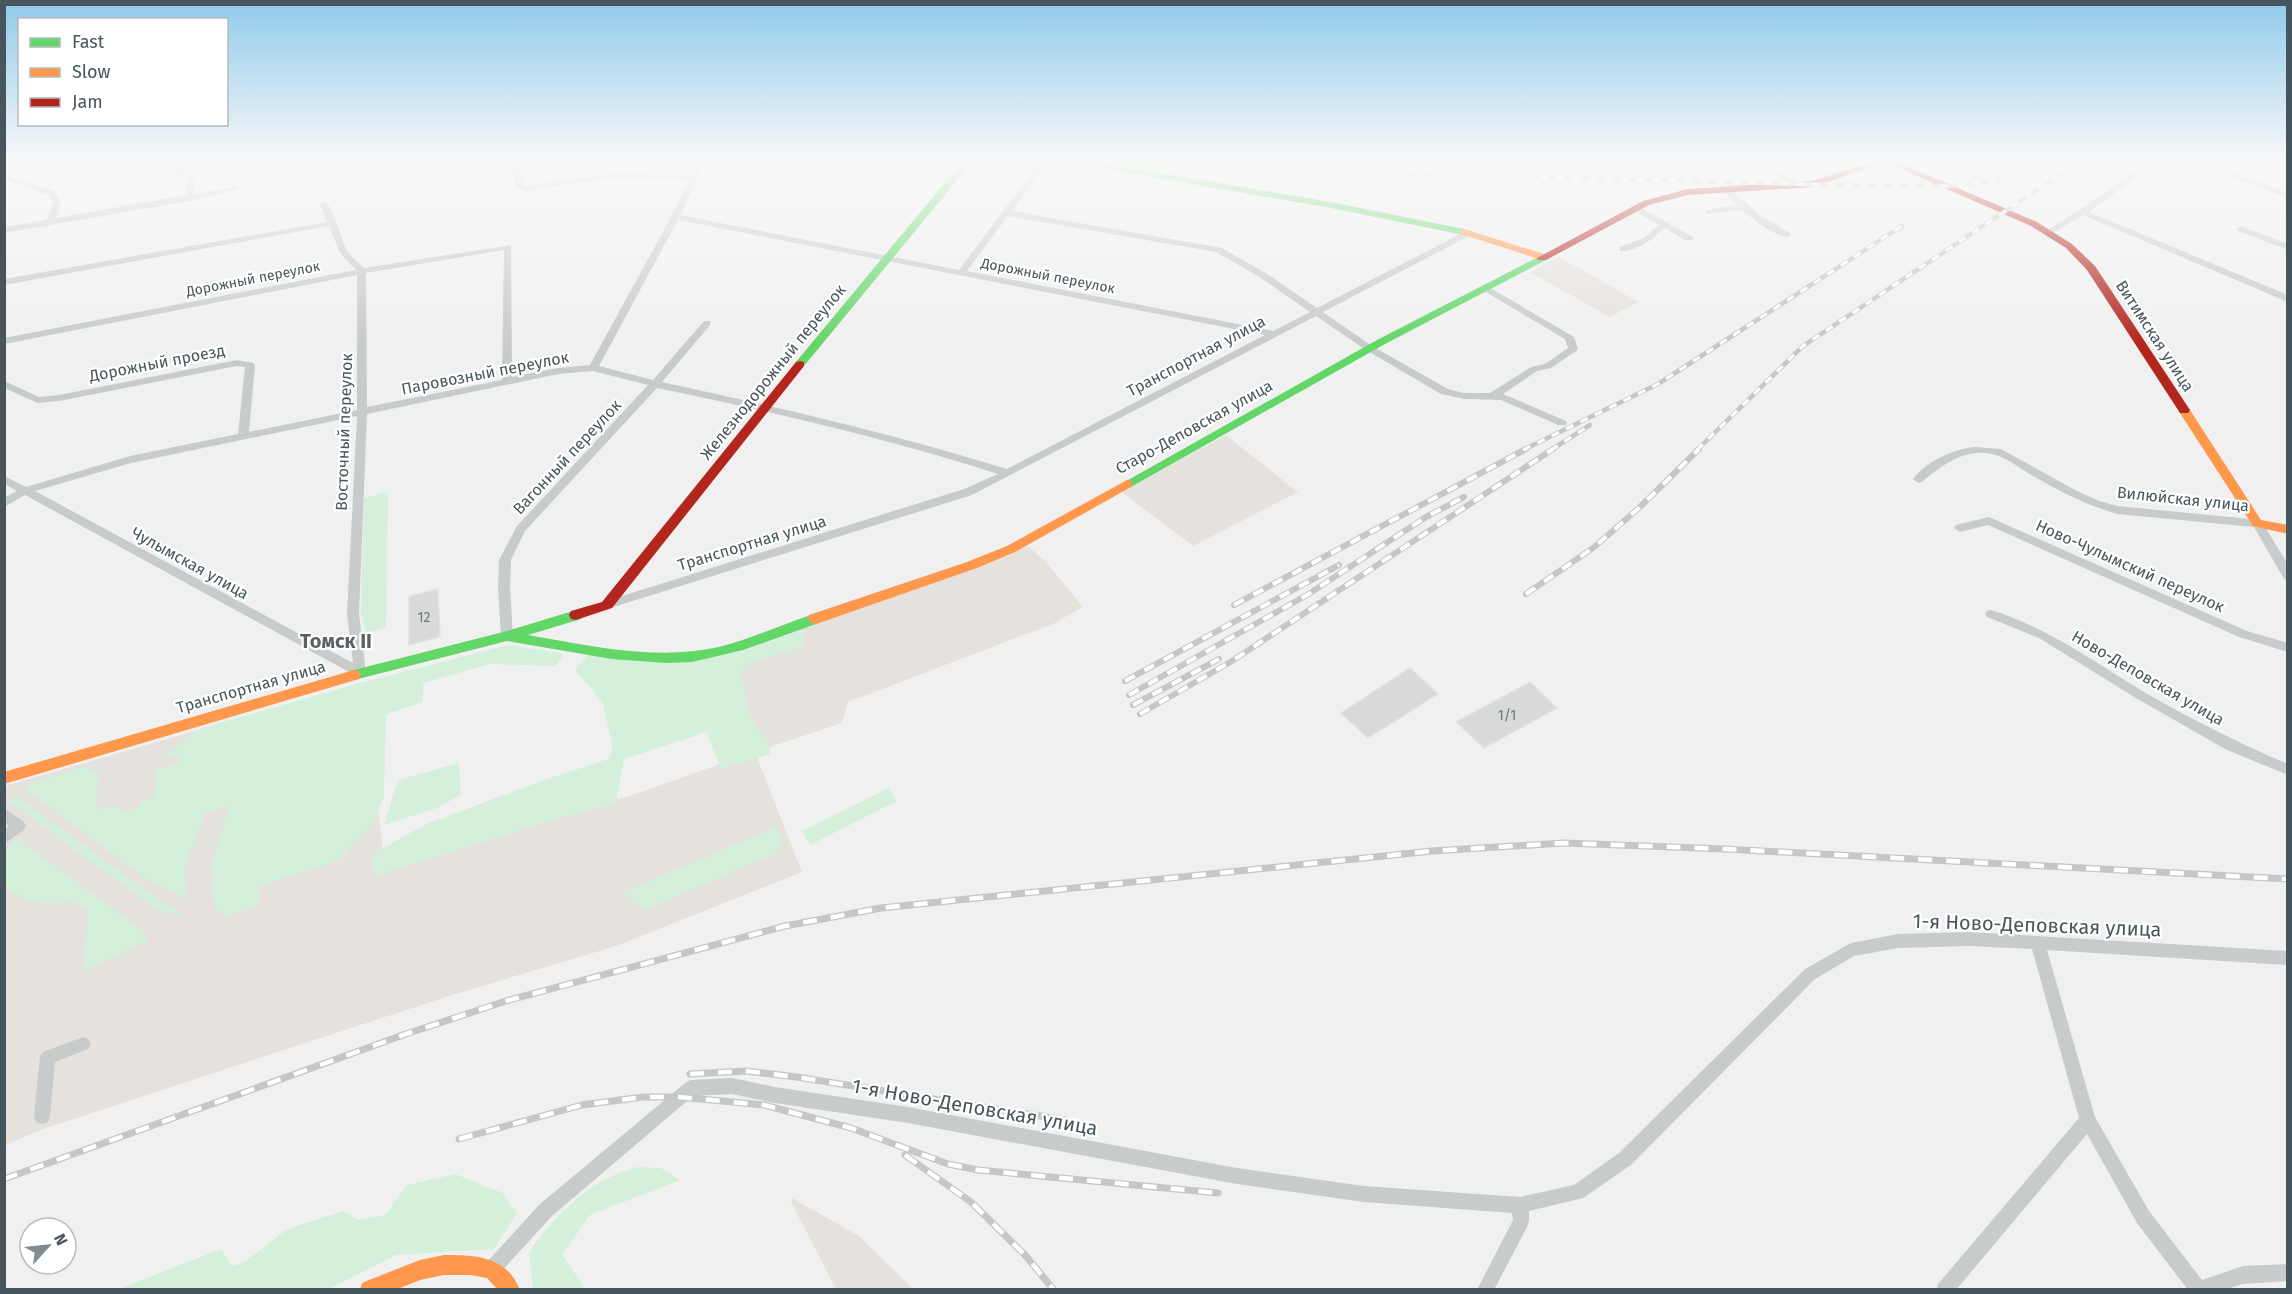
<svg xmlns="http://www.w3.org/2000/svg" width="2292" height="1294" viewBox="0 0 2292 1294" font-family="'Fira Sans',sans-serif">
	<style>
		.commercial { fill: #e5e2de }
		.green { fill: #d4f0db }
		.building { fill: #d8d9d9; stroke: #e2e2e3; stroke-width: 1.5 }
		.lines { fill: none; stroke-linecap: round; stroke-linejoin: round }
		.street { fill: #c8cbcc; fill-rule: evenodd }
		.fast { fill: #63d668; fill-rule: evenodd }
		.slow { fill: #ff974d; fill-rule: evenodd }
		.jam { fill: #b3261e; fill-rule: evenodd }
		.rail-far2-casing { stroke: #c4c6c7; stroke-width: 4.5 }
		.rail-far1-casing { stroke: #c4c6c7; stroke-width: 6 }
		.rail-casing { stroke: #c4c6c7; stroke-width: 7 }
		.rail-far2 { stroke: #fff; stroke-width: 3; stroke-dasharray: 8; stroke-linecap: butt }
		.rail-far1 { stroke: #fff; stroke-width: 4; stroke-dasharray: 11; stroke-linecap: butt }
		.rail { stroke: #fff; stroke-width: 4.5; stroke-dasharray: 14; stroke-linecap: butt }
		.labels { text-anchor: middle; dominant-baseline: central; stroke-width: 4.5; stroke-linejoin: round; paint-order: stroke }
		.far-street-label { font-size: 14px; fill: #47565d; stroke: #fff }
		.number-label { font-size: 14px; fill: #6c787d }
		.street-label { font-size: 16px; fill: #47565d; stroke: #fff }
		.quarter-label { font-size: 20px; font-weight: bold; fill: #5c6164; stroke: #fff }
		.near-street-label { font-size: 20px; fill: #47565d; stroke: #fff }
	</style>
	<rect width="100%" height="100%" fill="#f1f0f0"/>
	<g class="commercial">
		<path d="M1924,162h100l-11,6 -44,14z"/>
		<path d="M1559,257l79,45 -28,15 -80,-45z"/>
		<path d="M1226,435l72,57 -105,54 -71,-54z"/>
		<path d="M1028,546l18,16 37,45 -30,17 -205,78 -6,21 -87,29 47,120 -186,74 -167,50 -403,132 -41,17v-359l359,-104 19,170 244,-55 127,-45 -29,-97z"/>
		<path d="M792,1198l67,38 54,53h-77l-45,-87z"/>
	</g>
	<g class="green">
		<path d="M388,492l-2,136 -20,5 -5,-20 3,-115z"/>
		<path d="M803,629l1,17 -55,17 -8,10 10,46 17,22 2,13 -49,15 -14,-37 -83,27 -8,45 -49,12 -193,60 -1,-22 51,-29 123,-46 61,-20 5,-11 -10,-45 -28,-33 14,-16 85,8z"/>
		<path d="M508,645l53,8 1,4 -5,7 -5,2 -62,-2 -67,19v19l-37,12 -2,82 -10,27 -37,38 -78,25v19l-30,11 -14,-6 -3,-47 17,-56 -24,5 -20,54 1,33 -35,-17 -127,-94 7,-5 52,-16 15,5 -2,38 14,-5v4l11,-3 1,7 15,-5 1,-5 17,-7 2,-27 21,-5 2,-9 -19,4 40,-31 163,-46z"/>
		<path d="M459,763l2,31 -21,13 -56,18 14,-45z"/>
		<path d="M889,788l8,13 -87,44 -8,-14z"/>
		<path d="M16,796l131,95 37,24 -25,-4 -150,-110z"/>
		<path d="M777,827l5,15 -8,12 -129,56 -22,-18z"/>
		<path d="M19,840l124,91 5,9 -64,31 4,-58 -14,-11c-23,1 -44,3 -63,-11 -11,-9 -11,-49 8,-51z"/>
		<path d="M638,1167l23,1 19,12 -90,35 -28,40 24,34h-53l-4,-37c26,-37 64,-75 109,-85z"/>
		<path d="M455,1174l48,19 14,20 -23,36 -98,6 -68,34h-209l102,-40 12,17 10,-3 44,-34 57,-18 14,9 27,-5 22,-30z"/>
	</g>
	<g class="building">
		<path d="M438,589l2,48 -31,8v-49z"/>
		<path d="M1410,668l28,26 -70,44 -27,-25z"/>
		<path d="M1530,682l27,26 -73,40 -28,-26z"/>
	</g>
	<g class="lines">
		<g class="street">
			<path d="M157,162h9l27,15 1,17 40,-7 4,2 -48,12 -186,32v-6l43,-7 6,-19 -5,-6 -44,-16v-5l50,17 7,10 -5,17 130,-23v-15z"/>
			<path d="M508,162h8l9,24 84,-12 82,1 6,-13h8l-25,53 279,55 81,-108h8l-36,49 210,37 42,24 53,36 151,-78 3,1v4l-148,77 49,34 76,43 16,4h26l41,-26 14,-3 23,-16 -3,-9 -86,-51 5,-3 3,1 87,51 4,12 -2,2 -25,17 -14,3 -34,23 63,27 1,2 -1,2h-8l-57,-25 -37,-1 -23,-5 -75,-44 -50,-34 -344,179 -365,114 -4,-1 -2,-3 2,-3 361,-113 34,-15c-112,-36 -226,-62 -341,-86l-132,143 -14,29 -1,28 3,48 -6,5 -6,-5 -3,-48 1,-28 18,-34 131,-141 -55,-14 -35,3 -191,40 -8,200 7,59 -2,3 -4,2 -335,-183 -21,12v-9l13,-7 -13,-7v-8l22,11 104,-31 108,-22 7,-67 -8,-1 -178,35 -21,2 -34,-15v-7l35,16 20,-2 178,-35 16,3 2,2 -6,67 108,-22v-135l-353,69v-6l352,-68 -16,-17 -11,-27 -325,59v-6l323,-57 -7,-18 4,-3c11,7 16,36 23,49 4,7 11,12 17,18l147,-23 1,132 46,-9 32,-3 81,-148 18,-38 -80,-1 -85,13 -8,-4zM1008,216l208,36 42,24 52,36 -37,19 -306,-60zM678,220l587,115 -258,134c-113,-35 -229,-62 -345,-87l48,-57v-4h-6l-51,59 -54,-14zM504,250l-2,130 -135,27 -1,-134zM357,416l-10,198 6,49 -318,-172 96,-28z"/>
			<path d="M1744,162h10l53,23 -7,2z"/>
			<path d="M2148,162h9l-68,50 199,83v7l-205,-87 -32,19 -7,-2 36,-22z"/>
			<path d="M2194,162h11l83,31v5z"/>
			<path d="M1724,188h6l28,26 32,19v4c-14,1 -37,-18 -48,-27l-36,4v-4l31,-5 -13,-13z"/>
			<path d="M1636,205l57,32 1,2 -7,2 -22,-13c-12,11 -28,24 -45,23v-4l24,-9 15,-13 -26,-15 -1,-2z"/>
			<path d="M2241,226l47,18v6l-50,-19 -1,-2z"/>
			<path d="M1974,447l27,2 74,41 24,11 18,5 144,14 27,45v15l-4,-1 -30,-52 -137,-13c-31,-9 -56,-22 -84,-38 -12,-7 -27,-19 -41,-22 -27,-6 -50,11 -70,28l-4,1 -5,-4c14,-18 38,-29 61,-32z"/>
			<path d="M1989,517l258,114 41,12v9l-49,-15 -251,-112 -28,7 -6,-4 2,-3z"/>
			<path d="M1991,610c56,17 103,52 153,82 47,27 94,51 144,72v11l-63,-26 -89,-51 -97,-60 -52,-21 -2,-3 2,-3z"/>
			<path d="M4,808l20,14 2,4 -2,4 -20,14v-14l5,-4 -5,-4z"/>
			<path d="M1970,932l318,19v14l-241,-15 48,167 54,94 53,69 41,-14 45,-2v17l-45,3 -19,6h-36l-51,-67 -50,-89 -131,156h-20l2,-6 141,-166 -47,-169 -62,-3 -72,2 -44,8 -39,23 -184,186 -48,33 -54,13v10l-2,6 -33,63h-17l36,-70 -1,-7 -148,-11 -127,-18 -329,-61 -133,-20 -43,-9 -39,2 -141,120 -54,59 -6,2 -6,-2 -2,-6 2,-6 54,-59 145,-121 5,-3 42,-2 43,9 133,20 329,61 127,18 156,11 54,-12 45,-32 186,-184 46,-26 47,-9z"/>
			<path d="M83,1037l5,2 3,5 -3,5 -33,13 -5,54 -2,6 -6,2 -6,-2 -2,-6 6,-59 3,-5z"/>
		</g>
		<g class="fast">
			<path d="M962,162h10l-168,204h-8v-4z"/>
			<path d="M1077,162h19l235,40 133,27 5,3 -5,3 -133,-27 -249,-43z"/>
			<path d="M1542,255l5,3 -1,2 -161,84 -254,143 -4,1 -6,-4 256,-144z"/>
			<path d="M576,610l5,1 2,4 -2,4 -53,16c63,11 127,26 191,12 33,-8 63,-23 95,-33l7,5 -2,4 -76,27 -51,12 -26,1 -54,-4 -105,-18 -153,39 -5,-1 -2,-4 2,-4 5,-1 153,-39z"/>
		</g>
		<g class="slow">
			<path d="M1464,229l83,26 1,2 -5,3 -4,-1 -78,-25v-4z"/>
			<path d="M2184,406l4,1 73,113 27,5v9l-35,-8 -75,-116z"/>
			<path d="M1127,480l4,1 2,3 -2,3 -116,65 -38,16 -158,55 -5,1 -7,-5 2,-4 158,-53 40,-16z"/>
			<path d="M354,670l5,1 2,4 -2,4 -355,105v-12z"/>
			<path d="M444,1255c31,0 63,1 76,35h-22l-11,-12 -17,-3h-26l-24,5 -25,10h-35l2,-7 7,-3 51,-20z"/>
		</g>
		<g class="jam">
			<path d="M1872,162h13l-72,25 -125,8 -39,10 -103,55h-8l-1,-2 106,-57 45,-12 124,-8z"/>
			<path d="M1885,162h12l140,60 35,22 23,22 95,144 -2,3h-8l-93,-143 -21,-22 -35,-22z"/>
			<path d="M800,361l4,1v4l-192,242 -36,12 -5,-1 -2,-4 2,-4 31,-9 194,-240z"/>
		</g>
		<g class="rail-far2-casing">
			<g id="rail-far2">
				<path d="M1141,162l65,6 666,18h74l36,-3 67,-21"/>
				<path d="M1523,450l135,-66 244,-158"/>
				<path d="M1551,450l39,-25"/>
				<path d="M1697,450l106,-104 276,-184"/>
			</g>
		</g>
		<g class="rail-far1-casing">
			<g id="rail-far1">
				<path d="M1526,594l67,-46 46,-40 60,-59"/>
				<path d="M1234,605l292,-156"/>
				<path d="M1125,681l214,-116"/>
				<path d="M1129,695l178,-100 119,-78 38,-20"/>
				<path d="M1133,705l86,-46"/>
				<path d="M1140,714l92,-53 321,-212"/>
			</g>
		</g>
		<g class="rail-casing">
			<g id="rail">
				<path d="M690,1074l56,-3 51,6 268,43"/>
				<path d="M459,1139l123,-34 61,-8h36l85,8 87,23 97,36 30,6 240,23"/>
				<path d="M905,1155l66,47 54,53 29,35"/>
				<path d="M4,1179l402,-145 100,-33 279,-75 96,-18 551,-57 132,-8 161,6 563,30"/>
			</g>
		</g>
		<use href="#rail-far2" class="rail-far2"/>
		<use href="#rail-far1" class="rail-far1"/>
		<use href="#rail" class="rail"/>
	</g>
	<linearGradient id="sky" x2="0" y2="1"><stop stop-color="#8fcaea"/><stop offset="0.47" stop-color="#f9f8f8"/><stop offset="1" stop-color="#f9f8f8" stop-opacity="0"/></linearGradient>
	<rect width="2292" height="343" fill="url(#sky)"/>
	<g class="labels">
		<g class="far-street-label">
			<text transform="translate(1048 276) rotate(11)">Дорожный переулок</text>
			<text transform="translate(253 279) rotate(-11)">Дорожный переулок</text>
		</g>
		<g class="number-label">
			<text x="424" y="617">12</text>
			<text x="1507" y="715">1/1</text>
		</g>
		<g class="street-label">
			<text transform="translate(2155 336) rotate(57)">Витимская улица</text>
			<text transform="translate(1196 356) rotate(-28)">Транспортная улица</text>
			<text transform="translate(157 363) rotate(-11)">Дорожный проезд</text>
			<text transform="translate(773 372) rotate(-51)">Железнодорожный переулок</text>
			<text transform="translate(485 373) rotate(-11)">Паровозный переулок</text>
			<text transform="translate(1194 427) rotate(-29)">Старо-Деповская улица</text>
			<text transform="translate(344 432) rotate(-88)">Восточный переулок</text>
			<text transform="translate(567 457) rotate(-47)">Вагонный переулок</text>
			<text transform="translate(2183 499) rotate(6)">Вилюйская улица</text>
			<text transform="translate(752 543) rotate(-17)">Транспортная улица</text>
			<text transform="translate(190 563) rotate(29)">Чулымская улица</text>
			<text transform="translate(2130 566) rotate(24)">Ново-Чулымский переулок</text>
			<text transform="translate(2148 678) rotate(30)">Ново-Деповская улица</text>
			<text transform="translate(251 687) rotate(-16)">Транспортная улица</text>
		</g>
		<g class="quarter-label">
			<text x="336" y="641">Томск II</text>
		</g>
		<g class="near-street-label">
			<text transform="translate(2037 925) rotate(2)">1-я Ново-Деповская улица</text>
			<text transform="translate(975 1107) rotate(10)">1-я Ново-Деповская улица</text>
		</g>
	</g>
	<rect width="2292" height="1294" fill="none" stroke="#47565d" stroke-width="12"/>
	<rect x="18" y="18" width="210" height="108" fill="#ffffff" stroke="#b5bbbe" stroke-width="1.5"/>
	<rect x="30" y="38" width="30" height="9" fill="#63d668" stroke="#b5bbbe" stroke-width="1.5"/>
	<text x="72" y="48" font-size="18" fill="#47565d">Fast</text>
	<rect x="30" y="68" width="30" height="9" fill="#ff974d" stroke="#b5bbbe" stroke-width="1.5"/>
	<text x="72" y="78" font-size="18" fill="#47565d">Slow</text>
	<rect x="30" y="98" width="30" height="9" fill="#b3261e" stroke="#b5bbbe" stroke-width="1.5"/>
	<text x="72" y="108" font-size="18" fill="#47565d">Jam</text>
	<g transform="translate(48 1246) rotate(63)"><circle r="28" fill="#ffffff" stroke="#b5bbbe" stroke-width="1.5"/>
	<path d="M0-4.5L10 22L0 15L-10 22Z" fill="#828c90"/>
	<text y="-9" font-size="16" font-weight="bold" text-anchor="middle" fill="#47565d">N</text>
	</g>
</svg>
